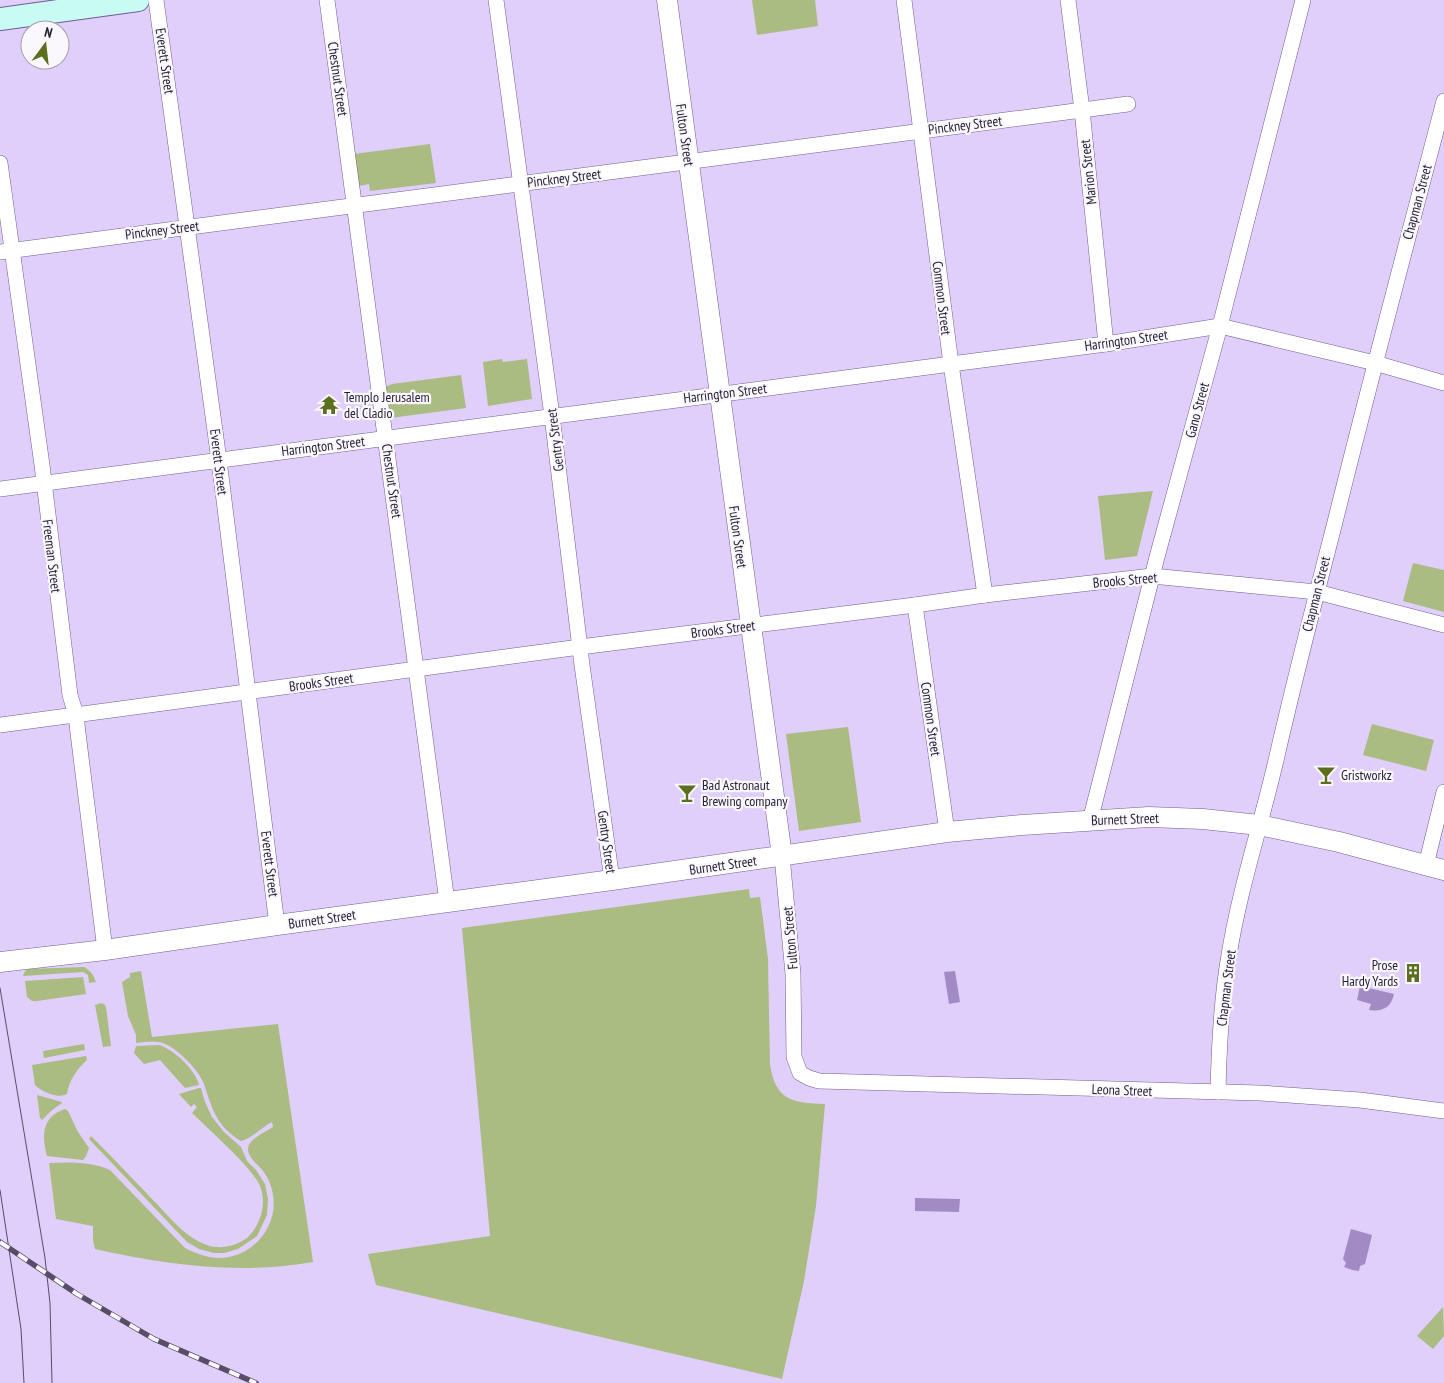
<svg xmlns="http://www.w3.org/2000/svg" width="1444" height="1383" viewBox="0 0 1444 1383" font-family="'PT Sans Narrow',sans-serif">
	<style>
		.green { fill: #aabc81 }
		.water { fill: #a28bc5 }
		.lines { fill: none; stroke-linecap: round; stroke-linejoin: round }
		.minor-casing { stroke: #715e8e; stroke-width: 16 }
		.tertiary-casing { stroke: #715e8e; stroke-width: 21 }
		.secondary-casing { stroke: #715e8e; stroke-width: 24 }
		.minor { stroke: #fff; stroke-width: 15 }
		.tertiary { stroke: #fff; stroke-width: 20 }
		.secondary { stroke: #c8fbf4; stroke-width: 22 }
		.tram { stroke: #574d67; stroke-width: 1 }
		.rail-casing { stroke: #574d67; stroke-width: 5.5 }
		.rail { stroke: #faf8fd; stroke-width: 4; stroke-dasharray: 11; stroke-linecap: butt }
		.labels { text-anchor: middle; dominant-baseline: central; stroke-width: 4.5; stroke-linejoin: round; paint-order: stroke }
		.street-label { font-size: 14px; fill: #251d31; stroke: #faf8fd }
		.poi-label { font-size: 14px; fill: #251d31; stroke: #faf8fd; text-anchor: start }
	</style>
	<rect width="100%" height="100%" fill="#dfcffa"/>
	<g class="green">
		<path d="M752,0h63l3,26 -61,9z"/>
		<path d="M430,144l6,39 -66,8 -1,-7 -10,2 -5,-32z"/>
		<path d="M502,359l1,3 24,-3 5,40 -44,7 -5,-44z"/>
		<path d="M461,375l5,33 -76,10 -5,-31 7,-3z"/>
		<path d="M1153,491l-16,65 -32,4 -7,-64z"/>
		<path d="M1413,563l31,7v42l-41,-11z"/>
		<path d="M1372,724l62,16 -8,31 -63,-16z"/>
		<path d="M848,727l13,95 -62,9 -13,-97z"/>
		<path d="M749,889l1,9 10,-1 8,62 2,105c5,36 22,39 55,40l-9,102 -12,75 -22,98 -406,-94 -8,-31 122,-18 -28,-308z"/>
		<path d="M84,967c7,4 9,7 12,15l-7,1 -1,-8 -5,-3 -60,4 2,-5 3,-2z"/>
		<path d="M141,971l11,66 126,-13 35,238c-73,13 -147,3 -218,-13l-2,-9v-14l-37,-7 -7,-56c19,-1 44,-1 61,7l75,78c14,7 28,12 44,9 28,-5 49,-34 44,-62 -1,-8 -5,-18 -10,-24 -5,-7 -15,-13 -15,-22 0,-10 18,-17 25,-22l-1,-5c-10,5 -21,17 -31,19 -25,-15 -29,-33 -37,-57 -5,-14 -27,-36 -41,-41 -8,-2 -18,-1 -27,0v-8l-8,-19 -6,-34 8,-5v-4z"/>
		<path d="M83,977l3,17 -49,7h-5l-5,-4 -2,-16z"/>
		<path d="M101,1003l3,1 2,3 5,39 -8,1 -8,-42z"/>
		<path d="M84,1044l1,6 -41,8 -1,-7z"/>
		<path d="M159,1045c14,4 37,25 40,40l-14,3 -25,-28 -16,4 -10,-11 2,-7z"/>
		<path d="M86,1056l1,4c-10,9 -18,20 -20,34 -9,5 -25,-2 -32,-9l-3,-20z"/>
		<path d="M199,1088h2l4,14 7,15 12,15 17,15 6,14 9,9 9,14 3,15 -1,16 -10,21 -19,13 -14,4h-10l-15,-4 -12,-7 -98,-103 2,-3c21,21 41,42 61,63 16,16 32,38 55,46 13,5 29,1 40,-7 14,-13 20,-35 13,-52 -8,-19 -52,-57 -68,-73l5,-6 -3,-3 -3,3 -12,-13z"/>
		<path d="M37,1095l25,7v1l-10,7 -10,10 -2,-2z"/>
		<path d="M65,1109l3,2 10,21 11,16 -3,8 -3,4 -36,-4c-5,-20 -6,-39 18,-47z"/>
		<path d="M1443,1307l1,29 -11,13 -16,-13z"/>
	</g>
	<g class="water">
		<path d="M955,971l5,31 -11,2 -5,-32z"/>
		<path d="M1360,986l34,8c-3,14 -12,18 -25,16l2,-6 -14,-4z"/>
		<path d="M915,1198l45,1 -1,13 -44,-1z"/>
		<path d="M1351,1229l21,6 -7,29 -5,2 -1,5 -7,-1 -8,-3 2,-4 -3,-4z"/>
	</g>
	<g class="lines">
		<g class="minor-casing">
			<g id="minor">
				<path d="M156,0l63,460 58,465"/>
				<path d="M327,0l120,902"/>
				<path d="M496,0l56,416 30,249 30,215"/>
				<path d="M904,0l47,364 34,231"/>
				<path d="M1068,0l14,110 24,234"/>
				<path d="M0,163l42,302 28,230 6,20 2,18 27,217"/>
				<path d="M0,252l1128,-148"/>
				<path d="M0,489l951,-125 155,-20 114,-18 155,37 69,20"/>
				<path d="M915,605l32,227"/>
				<path d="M0,725l580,-78 335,-42 70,-10 167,-19 165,16 127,33"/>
				<path d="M1090,821l67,-264 63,-231 83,-326"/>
				<path d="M782,856l11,118 1,83 6,16 9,5 10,3 441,12 100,7 84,11"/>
				<path d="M1426,865l18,-73"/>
				<path d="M1218,1092c1,-46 3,-92 11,-137 11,-68 33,-133 48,-199 18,-79 38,-156 58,-234 35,-141 72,-281 109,-421"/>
			</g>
		</g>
		<g class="tertiary-casing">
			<g id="tertiary">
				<path d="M667,0l115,856"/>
				<path d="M0,962l105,-12 172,-25 335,-45 335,-48 75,-7 127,-8 54,2 56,6 80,17 105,28"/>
			</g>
		</g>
		<g class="secondary-casing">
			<path id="secondary" d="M0,19l138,-19"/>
		</g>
		<use href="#minor" class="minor"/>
		<use href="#tertiary" class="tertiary"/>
		<use href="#secondary" class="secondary"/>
		<g class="tram">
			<path d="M0,988l45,270 5,45 2,80"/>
			<path d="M0,1190l21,139 3,54"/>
		</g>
		<g class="rail-casing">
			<path id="rail" d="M0,1242l77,52 77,45 102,44"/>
		</g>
		<use href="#rail" class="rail"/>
	</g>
	<defs>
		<g id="temple-bare" transform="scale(1.5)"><path d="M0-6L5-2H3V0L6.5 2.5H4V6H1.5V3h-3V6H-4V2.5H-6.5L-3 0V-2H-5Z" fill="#5b6f1e" stroke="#faf8fd" stroke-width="2.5" paint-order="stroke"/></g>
		<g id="bar-bare" transform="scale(1.5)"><path d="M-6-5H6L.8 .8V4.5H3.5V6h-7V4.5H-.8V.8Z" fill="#5b6f1e" stroke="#faf8fd" stroke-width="2.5" paint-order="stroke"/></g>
		<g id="building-bare" transform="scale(1.5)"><path d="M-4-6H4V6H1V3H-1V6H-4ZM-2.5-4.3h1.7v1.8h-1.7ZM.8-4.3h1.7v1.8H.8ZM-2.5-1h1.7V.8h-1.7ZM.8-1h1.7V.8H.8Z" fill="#5b6f1e" stroke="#faf8fd" stroke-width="2.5" paint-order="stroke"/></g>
	</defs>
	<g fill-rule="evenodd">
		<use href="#temple-bare" x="329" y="405"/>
		<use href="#bar-bare" x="1326" y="775"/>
		<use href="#bar-bare" x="687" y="793"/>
		<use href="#building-bare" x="1413" y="973"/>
	</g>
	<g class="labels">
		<g class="street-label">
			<text transform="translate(165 61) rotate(82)">Everett Street</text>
			<text transform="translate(338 79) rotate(82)">Chestnut Street</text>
			<text transform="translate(965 125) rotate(-7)">Pinckney Street</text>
			<text transform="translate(685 135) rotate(82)">Fulton Street</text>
			<text transform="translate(1088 172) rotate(-96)">Marion Street</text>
			<text transform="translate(564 178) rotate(-7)">Pinckney Street</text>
			<text transform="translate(1417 202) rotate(-75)">Chapman Street</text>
			<text transform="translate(162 230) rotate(-7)">Pinckney Street</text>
			<text transform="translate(942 298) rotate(83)">Common Street</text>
			<text transform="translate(1126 340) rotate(-8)">Harrington Street</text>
			<text transform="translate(725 393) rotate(-7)">Harrington Street</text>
			<text transform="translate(1197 410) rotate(-75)">Gano Street</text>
			<text transform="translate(555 440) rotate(-97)">Gentry Street</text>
			<text transform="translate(323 446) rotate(-7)">Harrington Street</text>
			<text transform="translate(219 462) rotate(83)">Everett Street</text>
			<text transform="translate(392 481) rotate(82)">Chestnut Street</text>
			<text transform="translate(738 537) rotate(82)">Fulton Street</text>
			<text transform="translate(52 556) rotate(83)">Freeman Street</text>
			<text transform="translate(1125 580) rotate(-5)">Brooks Street</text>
			<text transform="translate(1316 594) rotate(-76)">Chapman Street</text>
			<text transform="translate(723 629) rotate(-7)">Brooks Street</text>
			<text transform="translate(321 682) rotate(-8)">Brooks Street</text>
			<text transform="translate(931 719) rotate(82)">Common Street</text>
			<text transform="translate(1125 819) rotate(-2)">Burnett Street</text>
			<text transform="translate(607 842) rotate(82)">Gentry Street</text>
			<text transform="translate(270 864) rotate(83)">Everett Street</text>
			<text transform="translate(723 865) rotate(-8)">Burnett Street</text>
			<text transform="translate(322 919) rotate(-8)">Burnett Street</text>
			<text transform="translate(790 938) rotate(-95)">Fulton Street</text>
			<text transform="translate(1226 988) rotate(-83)">Chapman Street</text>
			<text transform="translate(1122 1090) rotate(2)">Leona Street</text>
		</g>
		<g class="poi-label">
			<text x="344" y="397">Templo Jerusalem<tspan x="344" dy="16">del Cladio</tspan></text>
			<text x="1341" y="775">Gristworkz</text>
			<text x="702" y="785">Bad Astronaut<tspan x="702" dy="16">Brewing company</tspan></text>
			<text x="1398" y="965" text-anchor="end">Prose<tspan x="1398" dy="16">Hardy Yards</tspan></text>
		</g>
	</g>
	<g transform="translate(45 45) rotate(15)"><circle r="24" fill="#faf8fd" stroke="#a5a0ab"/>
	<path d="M0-4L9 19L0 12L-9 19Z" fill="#5b6f1e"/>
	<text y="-8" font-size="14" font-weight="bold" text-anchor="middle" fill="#251d31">N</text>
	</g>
</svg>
